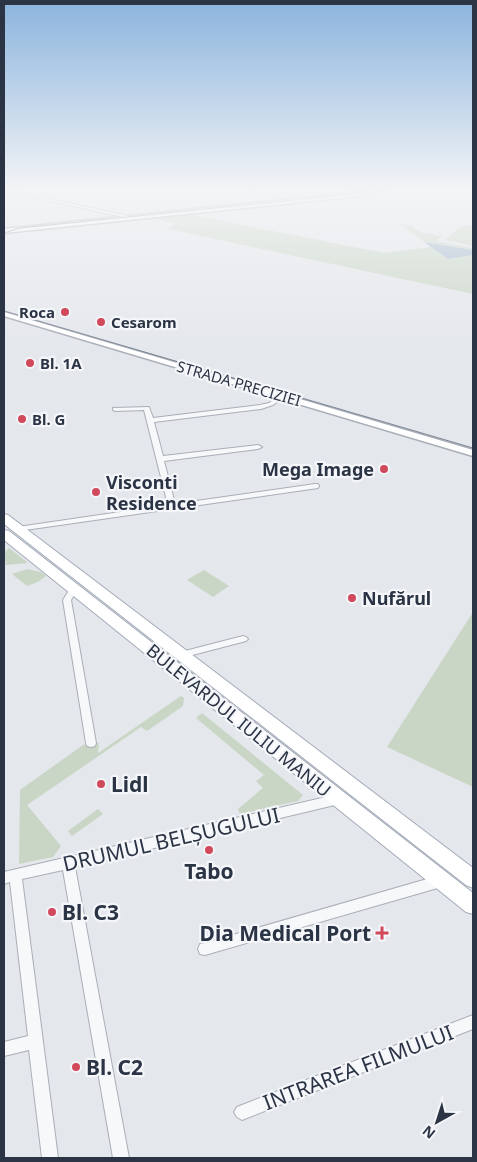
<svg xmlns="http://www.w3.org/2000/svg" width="477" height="1162" viewBox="0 0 477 1162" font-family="'Noto Sans',sans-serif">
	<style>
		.green { fill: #c9d6c5 }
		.water { fill: #9fb4cc }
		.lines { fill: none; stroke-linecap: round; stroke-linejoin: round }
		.street-casing { stroke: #a9aeb7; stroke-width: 2 }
		.secondary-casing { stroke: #a9aeb7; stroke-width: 3 }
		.primary-casing { stroke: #a3abb8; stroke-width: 2 }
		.street { fill: #f7f8fa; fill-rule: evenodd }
		.secondary { fill: #fff; fill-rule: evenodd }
		.primary { fill: #fff; fill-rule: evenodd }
		.tram { stroke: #7d8696; stroke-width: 1 }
		.poi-dot { fill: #d1495b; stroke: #f4f6f9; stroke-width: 2 }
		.labels { text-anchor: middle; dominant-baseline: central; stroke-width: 4.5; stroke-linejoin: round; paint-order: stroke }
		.far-poi-label { font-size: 15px; font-weight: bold; fill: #2b3445; stroke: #f4f6f9; text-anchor: start }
		.far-street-label { font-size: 15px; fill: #2b3445; stroke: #f4f6f9 }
		.poi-label { font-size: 18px; font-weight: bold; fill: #2b3445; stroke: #f4f6f9; text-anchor: start }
		.street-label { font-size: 18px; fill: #2b3445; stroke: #f4f6f9 }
		.near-poi-label { font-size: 21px; font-weight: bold; fill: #2b3445; stroke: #f4f6f9; text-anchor: start }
		.near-street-label { font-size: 21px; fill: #2b3445; stroke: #f4f6f9 }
	</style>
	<rect width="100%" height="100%" fill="#e4e7ec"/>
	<g class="green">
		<path d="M188,214l196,39 48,-6 16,12 25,-4v39l-305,-65 6,-6 -24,-5z"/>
		<path d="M398,223l14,3 8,6 22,4 -5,4 3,2 33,6v2l-49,-8z"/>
		<path d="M467,225l6,2v19l-28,-6 16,-14z"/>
		<path d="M9,548l18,14v1l-21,2 -2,-12z"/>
		<path d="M27,569l14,3 5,4 -8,6 -11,4 -15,-12z"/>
		<path d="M204,570l25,16 -16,11 -26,-17z"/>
		<path d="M473,612v175l-86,-40z"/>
		<path d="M181,696l3,2 -1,8 -36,25 -6,-4 -114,78 34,41 -8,11 -34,7 1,-74 63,-45 16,-2 -1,10z"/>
		<path d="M202,713l101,82 -5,6 -58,13 -2,-5 25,-21 -7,-7 8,-6 -68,-57z"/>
		<path d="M98,809l5,5 -31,22 -4,-5z"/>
	</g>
	<path class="water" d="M424,242l49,8v5l-25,4z"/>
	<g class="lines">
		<g class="street-casing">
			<g id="street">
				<path d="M4,189l129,28 2,1 -2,1 -129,-28z"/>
				<path d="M282,394l3,2 -1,1 -11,8 -12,4 -107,13 9,34 95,-11 4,2 -4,2 -94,12 11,43 140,-20h3l1,2 -1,2 -300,43 -4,-2 4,-2 150,-22 -24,-95 -29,1 -2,-1v-2l36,-1 4,11 107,-13 9,-2z"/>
				<path d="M74,586l4,3 -7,11 25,143 -1,3 -4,1 -4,-1 -1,-3 -23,-143 8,-13z"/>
				<path d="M243,636l3,1 2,2 -2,2 -65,17 -3,-1 -2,-2 2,-2 3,-1z"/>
				<path d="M339,794l4,2 2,3 -2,3 -4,2 -264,63 54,291h-16l-50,-288 -41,9 36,279h-16l-13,-108 -25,6v-14l24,-6 -18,-154 -6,2v-12z"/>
				<path d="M441,875l4,2 2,4 -2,4 -4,2 -236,68 -5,-1 -2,-5 2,-5 5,-1z"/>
				<path d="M473,1015v14l-231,91 -5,-3 -3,-5 3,-5z"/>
			</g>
		</g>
		<g class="secondary-casing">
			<g id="secondary">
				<path d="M378,188h9l-27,8 -356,37v-4l356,-37z"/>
				<path d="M4,312l469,138v6l-469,-140z"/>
			</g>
		</g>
		<g class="primary-casing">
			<g id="primary">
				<path d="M4,514l4,1 465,353v20l-7,-3 -462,-361z"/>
				<path d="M4,530l5,1 464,362v21l-7,-2 -462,-372z"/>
			</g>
		</g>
		<use href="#street" class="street"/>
		<use href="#secondary" class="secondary"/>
		<use href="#primary" class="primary"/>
		<g class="tram">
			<path d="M4,233l16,-5 332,-34 29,-6"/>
			<path d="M4,311l469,137"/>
		</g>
	</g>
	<linearGradient id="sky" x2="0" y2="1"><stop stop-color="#8bb4dd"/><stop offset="0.54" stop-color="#f3f4f6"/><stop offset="1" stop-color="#f3f4f6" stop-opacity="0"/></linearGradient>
	<rect width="477" height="351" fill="url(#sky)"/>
	<g class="poi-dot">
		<circle cx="65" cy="312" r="5"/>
		<circle cx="101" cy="322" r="5"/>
		<circle cx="30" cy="363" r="5"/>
		<circle cx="22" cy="419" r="5"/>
		<circle cx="384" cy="469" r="5"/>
		<circle cx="96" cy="492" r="5"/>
		<circle cx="352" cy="598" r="5"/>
		<circle cx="101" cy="784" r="5"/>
		<circle cx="209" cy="850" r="5"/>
		<circle cx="52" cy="912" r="5"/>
		<path d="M379.5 925.5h5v5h5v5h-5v5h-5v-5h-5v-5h5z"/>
		<circle cx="76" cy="1067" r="5"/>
	</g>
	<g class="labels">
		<g class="far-poi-label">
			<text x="55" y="312" text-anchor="end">Roca</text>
			<text x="111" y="322">Cesarom</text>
			<text x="40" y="363">Bl. 1A</text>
			<text x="32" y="419">Bl. G</text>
		</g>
		<g class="far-street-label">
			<text transform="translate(239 383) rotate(16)">STRADA PRECIZIEI</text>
		</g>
		<g class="poi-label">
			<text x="374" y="469" text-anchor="end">Mega Image</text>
			<text x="106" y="482">Visconti<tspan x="106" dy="21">Residence</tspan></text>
			<text x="362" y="598">Nufărul</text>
		</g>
		<g class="street-label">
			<text transform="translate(239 720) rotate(39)">BULEVARDUL IULIU MANIU</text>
		</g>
		<g class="near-poi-label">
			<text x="111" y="784">Lidl</text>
			<text x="209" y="871" text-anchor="middle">Tabo</text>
			<text x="62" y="912">Bl. C3</text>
			<text x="371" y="933" text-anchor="end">Dia Medical Port</text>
			<text x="86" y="1067">Bl. C2</text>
		</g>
		<g class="near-street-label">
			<text transform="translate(171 839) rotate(-13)">DRUMUL BELȘUGULUI</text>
			<text transform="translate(358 1067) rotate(-21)">INTRAREA FILMULUI</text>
		</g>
	</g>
	<rect width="477" height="1162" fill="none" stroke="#2b3445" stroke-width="10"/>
	<g transform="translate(437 1122) rotate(219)" stroke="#f4f6f9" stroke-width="4" paint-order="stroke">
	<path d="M0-4L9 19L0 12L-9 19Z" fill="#2b3445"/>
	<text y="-8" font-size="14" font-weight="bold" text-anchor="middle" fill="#2b3445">N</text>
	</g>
</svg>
